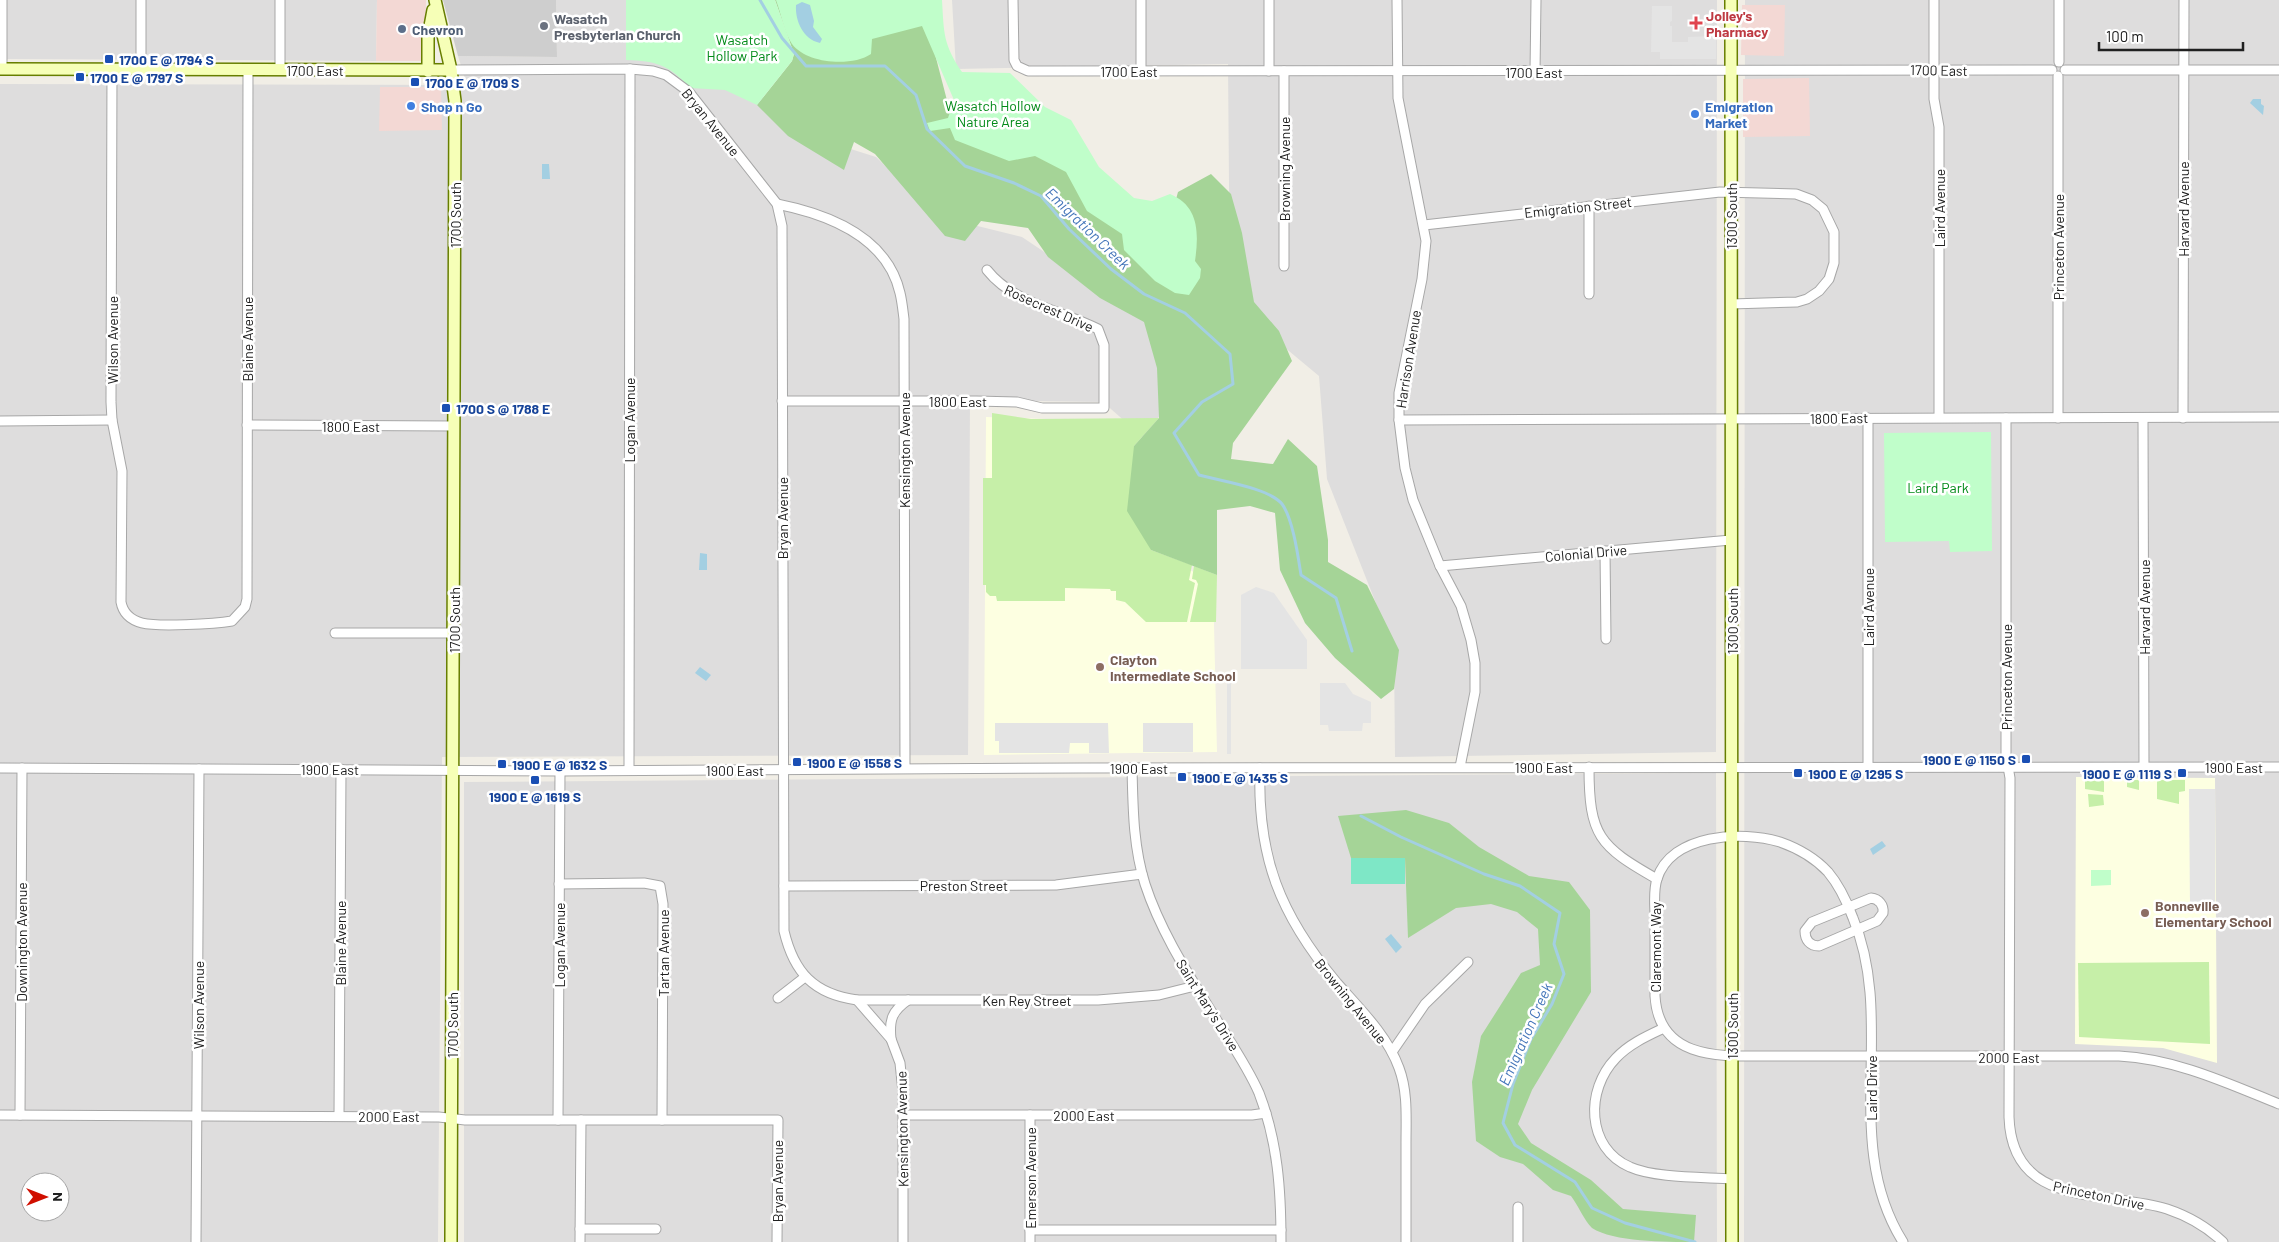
<svg xmlns="http://www.w3.org/2000/svg" width="2279" height="1242" viewBox="0 0 2279 1242" font-family="Barlow,sans-serif">
	<style>
		.residential { fill: #dedddd; fill-rule: evenodd }
		.commercial { fill: #f3d8d4 }
		.education { fill: #fdffe1 }
		.religious { fill: #cecece }
		.grass { fill: #c6efa8 }
		.forest { fill: #a5d497 }
		.park { fill: #c0feca }
		.pitch { fill: #7ee7c6 }
		.parking { fill: #e4e4e4 }
		.water { fill: #a3cfe2 }
		.lines { fill: none; stroke-linecap: round; stroke-linejoin: round }
		.stream { stroke: #a3cfe2; stroke-width: 3 }
		.street-casing { stroke: #a7a7a7; stroke-width: 11 }
		.secondary-casing { stroke: #677e00; stroke-width: 14 }
		.street { stroke: #fff; stroke-width: 9 }
		.secondary { stroke: #f6ffb7; stroke-width: 11 }
		.health-dot { fill: #e0444e; stroke: #fff; stroke-width: 2 }
		.worship-dot { fill: #6b7280; stroke: #fff; stroke-width: 2 }
		.service-dot { fill: #5c6f8a; stroke: #fff; stroke-width: 2 }
		.transit-dot { fill: #1a4fb4; stroke: #fff; stroke-width: 2 }
		.shop-dot { fill: #3f7fe0; stroke: #fff; stroke-width: 2 }
		.education-dot { fill: #8d6e63; stroke: #fff; stroke-width: 2 }
		.labels { text-anchor: middle; dominant-baseline: central; stroke-width: 5; stroke-linejoin: round; paint-order: stroke }
		.health-label { font-size: 14px; font-weight: bold; fill: #be3a42; stroke: #fff; text-anchor: start }
		.worship-label { font-size: 14px; font-weight: bold; fill: #5b616d; stroke: #fff; text-anchor: start }
		.service-label { font-size: 14px; font-weight: bold; fill: #4e5e75; stroke: #fff; text-anchor: start }
		.park-label { font-size: 14px; fill: #028a18; stroke: #fff }
		.transit-label { font-size: 14px; font-weight: bold; fill: #164399; stroke: #fff; text-anchor: start }
		.street-label { font-size: 14px; fill: #202020; stroke: #fff }
		.shop-label { font-size: 14px; font-weight: bold; fill: #366cbe; stroke: #fff; text-anchor: start }
		.education-label { font-size: 14px; font-weight: bold; fill: #785e54; stroke: #fff; text-anchor: start }
		.water-label { font-size: 15px; font-style: italic; fill: #4375b9; stroke: #fff }
	</style>
	<rect width="100%" height="100%" fill="#f1eee6"/>
	<g class="residential">
		<path d="M0,0h377l-1,61 -376,-2z"/>
		<path d="M556,0h85l105,80 51,52 79,25 61,59 85,21 146,98 10,51 -33,53 -42,-37 -133,-2 -2,355 -526,2 -4,485h-438v-1158l467,1 -9,-29 99,1zM30,1182h30v30h-30z"/>
		<path d="M952,0h765l-1,752 -321,5 -1,-108 -67,-170 -8,-103 -89,-74 -2,-238 -272,5z"/>
		<path d="M1745,0h534v1242h-535z"/>
		<path d="M1716,773l1,469h-1253v-460z"/>
	</g>
	<g class="commercial">
		<path d="M377,0h49l-1,61h-49z"/>
		<path d="M1742,5h43l-1,51 -43,-1z"/>
		<path d="M1809,78l1,58 -67,1v-58z"/>
		<path d="M380,87h61l1,43 -63,1z"/>
	</g>
	<g class="education">
		<path d="M986,417l123,4 25,25 17,104 62,32 4,170 -233,3z"/>
		<path d="M2076,777l139,1 2,285 -54,-15 -88,-4z"/>
	</g>
	<path class="religious" d="M443,0h113l1,57 -99,-1z"/>
	<g class="grass">
		<path d="M992,413l39,6 128,-1 -25,28 17,104 41,15 -3,15 6,3 -8,39h-41l-21,-20 -9,-2v-9h-5l-1,-2 -45,-1v13h-68l-1,-5h-6l-4,-4v-7h-3v-107h9z"/>
		<path d="M1194,566l23,9 -1,47h-26l8,-38 -2,-4 -4,-1z"/>
		<path d="M2085,780h19v12l-19,-3z"/>
		<path d="M2127,780h12v10l-12,-3z"/>
		<path d="M2157,780h28v11l-6,1v12l-22,-5z"/>
		<path d="M2088,794l15,1 1,10 -15,2z"/>
		<path d="M2209,962l1,82 -131,-7 -1,-74z"/>
	</g>
	<g class="forest">
		<path d="M775,0h146l36,139 81,15 30,14 14,16 91,26 5,-18 33,-18 20,20 11,39 12,69 25,29 13,30 -59,82 -2,16 42,5 15,-25 29,27 11,74v22l39,23 32,65 -5,39 -13,10 -46,-41 -30,-35 -25,-53 -5,-57 -25,-7 -33,4v65l-66,-25 -24,-39 7,-65 25,-28 -2,-50 -13,-46 -44,-24 -52,-41 -20,-29 -47,-7 -16,20 -20,-5 -70,-82 -21,-12 -10,28 -56,-34 -31,-31 35,-44 2,-7z"/>
		<path d="M1406,810l43,13 30,24 50,29 40,6 21,28 1,82 -59,98 -14,34 13,19 60,37 32,29 73,6 -2,27c-28,0 -81,0 -102,-14 -8,-8 -14,-23 -21,-32l-18,-6 -30,-26 -23,-7 -24,-16 -4,-59 9,-46 40,-63 19,-8 -2,-36 -21,-17 -26,-8 -35,4 -48,30 -3,-80h-54l-13,-42z"/>
	</g>
	<g class="park">
		<path d="M626,0h149l19,54 -2,7 -35,44 -32,-15 -35,-2c-21,-23 -33,-27 -64,-28z"/>
		<path d="M776,0h166c2,33 1,44 20,72l48,1 35,34 26,13 28,47 35,31 18,3 18,-7c29,12 29,39 25,67l6,8 -1,9 -11,17 -14,-2 -20,-12 -31,-31 -2,-16 -35,-23 -21,-39 -31,-16 -26,5 -54,-21 -5,-12 -20,3 -3,-8 21,-5 6,-18 -32,-74 -50,13 -1,15c-19,13 -64,10 -79,-10 -8,-12 -11,-31 -16,-44z"/>
		<path d="M1991,432l1,119 -42,1 -1,-11 -64,1 -1,-109z"/>
		<path d="M2091,870h20v15l-20,1z"/>
	</g>
	<rect class="pitch" x="1351" y="858" width="54" height="26"/>
	<g class="parking">
		<path d="M1652,6h20v15l-2,1v4h2v16h16v-5l28,-1v23h-56v-7h-9z"/>
		<path d="M1256,587l18,6 33,47v29h-66v-74z"/>
		<path d="M1231,675v79h-4v-78z"/>
		<path d="M1320,683h25l8,11 18,8v21h-8l-1,8h-33l-1,-6h-8z"/>
		<path d="M995,723h113l1,30h-20v-10h-19l-1,10h-70v-12h-4z"/>
		<rect x="1143" y="723" width="50" height="29"/>
		<path d="M2189,789h26v118l-25,2z"/>
	</g>
	<g class="water">
		<path d="M802,2l8,3 4,16 -1,6 9,12 -2,4c-17,-4 -25,-22 -24,-38z"/>
		<path d="M2253,99h8v5l3,2 -1,9 -13,-12z"/>
		<path d="M542,164h7l1,15h-8z"/>
		<path d="M700,553l7,1v16h-8z"/>
		<path d="M700,667l11,8 -5,6 -11,-8z"/>
		<path d="M1882,841l4,5 -13,9 -3,-6z"/>
		<path d="M1391,934l11,13 -6,6 -11,-14z"/>
	</g>
	<g class="lines">
		<g class="stream">
			<path d="M760,0l22,38 24,28h79l31,29 11,34 38,37 49,17 27,13 28,33 42,40 33,25 41,19 45,41 3,30 -31,18 -28,31 25,42c21,6 70,13 83,29 11,15 16,52 19,71l35,23 16,53"/>
			<path d="M1361,816l40,21 83,37 36,12 40,27 -6,31 10,30 -12,30 -21,35 -18,45 -10,39 12,22 60,37 17,26 33,15 70,19"/>
		</g>
		<g class="street-casing">
			<g id="street">
				<path d="M2,0v69"/>
				<path d="M141,0v70"/>
				<path d="M1013,0l1,60 3,6 11,5 1024,-1"/>
				<path d="M1397,0l1,98 28,143 -4,38 -23,114v27l6,48 8,32 27,66 21,40 10,34 4,23v29l-15,75"/>
				<path d="M1934,0v99l5,28v290"/>
				<path d="M2059,0v62"/>
				<path d="M112,69l-1,333 1,18 10,51 -1,131c2,11 10,18 21,21 16,4 72,1 90,-2l13,-14 2,-8 1,-529"/>
				<path d="M280,70v-70"/>
				<path d="M451,70l179,-1 23,2 13,4 23,17 88,112 5,22 2,705c10,42 30,63 73,69h241l61,-5 36,-9"/>
				<path d="M2065,70h214"/>
				<path d="M1141,71v-71"/>
				<path d="M1269,71v-71"/>
				<path d="M1535,72l1,-72"/>
				<path d="M2058,76v342"/>
				<path d="M777,204c50,10 110,32 123,89 2,8 3,18 4,26l1,449"/>
				<path d="M1589,206v88"/>
				<path d="M1424,225l296,-33 76,2 16,6 11,9 11,23v31l-5,16 -10,12 -12,8 -10,3 -66,2"/>
				<path d="M1284,266v-195"/>
				<path d="M782,401h194l41,1 25,6h62v-63l-6,-16c-37,-19 -84,-25 -111,-59"/>
				<path d="M2006,418v337l4,23 -1,339c3,92 96,73 158,92 21,7 40,18 56,33"/>
				<path d="M2143,418l1,349"/>
				<path d="M2183,418l1,-418"/>
				<path d="M1399,420l880,-3"/>
				<path d="M0,421l112,-1"/>
				<path d="M247,425l207,1"/>
				<path d="M1605,551l1,88"/>
				<path d="M1440,566l291,-26"/>
				<path d="M335,633h119"/>
				<path d="M1589,767c0,69 10,79 68,112"/>
				<path d="M1868,767v-349"/>
				<path d="M0,768l560,3 521,-3 1198,-1"/>
				<path d="M1132,768c1,39 1,78 13,116 17,52 48,97 76,143 14,22 28,43 38,66 19,49 22,98 22,149"/>
				<path d="M1260,768c-3,89 20,147 77,215 23,26 50,52 62,85 9,24 7,50 7,75 0,33 0,66 0,99"/>
				<path d="M629,770l1,-701"/>
				<path d="M559,884l85,-1 16,3 3,18 -1,216"/>
				<path d="M784,886l272,-1 86,-11"/>
				<path d="M1871,898c8,1 13,7 12,15l-6,8 -58,25c-9,0 -14,-6 -14,-15l7,-9z"/>
				<path d="M778,998l27,-21"/>
				<path d="M857,1000l34,39 9,24 3,29v150"/>
				<path d="M1664,1028c-17,8 -35,16 -48,30 -31,32 -30,90 14,109 24,11 74,10 102,12"/>
				<path d="M891,1039c-2,-19 1,-28 17,-39"/>
				<path d="M1392,1052l33,-48 43,-42"/>
				<path d="M0,1115l439,2 26,3h313l-1,122"/>
				<path d="M20,1115l2,-347"/>
				<path d="M903,1115h349l14,-2"/>
				<path d="M339,1116l2,-347"/>
				<path d="M558,1120l2,-349"/>
				<path d="M580,1229h76"/>
				<path d="M1030,1230h251"/>
				<path d="M196,1242l3,-473"/>
				<path d="M580,1242l1,-122"/>
				<path d="M1030,1242v-127"/>
				<path d="M1518,1242v-35"/>
				<path d="M1903,1242c-63,-100 -6,-218 -50,-324 -6,-16 -14,-33 -25,-46 -13,-14 -31,-24 -48,-30 -38,-12 -109,-8 -123,37 -4,12 -2,26 -2,38 0,26 0,53 0,79 4,66 69,60 118,60 29,0 59,0 88,0h258c57,3 108,27 160,48"/>
			</g>
		</g>
		<g class="secondary-casing">
			<g id="secondary">
				<path d="M435,0l16,70 4,31 -4,1141"/>
				<path d="M1731,0l1,1242"/>
				<path d="M0,69l451,1"/>
				<path d="M428,71v-34l5,-27"/>
			</g>
		</g>
		<use href="#street" class="street"/>
		<use href="#secondary" class="secondary"/>
	</g>
	<path class="health-dot" d="M1693.5 15.5h5v5h5v5h-5v5h-5v-5h-5v-5h5z"/>
	<circle class="worship-dot" cx="544" cy="26" r="5"/>
	<circle class="service-dot" cx="402" cy="29" r="5"/>
	<g class="transit-dot">
		<rect x="104" y="54" width="10" height="10" rx="2.5"/>
		<rect x="75" y="72" width="10" height="10" rx="2.5"/>
		<rect x="410" y="77" width="10" height="10" rx="2.5"/>
		<rect x="441" y="403" width="10" height="10" rx="2.5"/>
		<rect x="2021" y="754" width="10" height="10" rx="2.5"/>
		<rect x="792" y="757" width="10" height="10" rx="2.5"/>
		<rect x="497" y="759" width="10" height="10" rx="2.5"/>
		<rect x="1793" y="768" width="10" height="10" rx="2.5"/>
		<rect x="2177" y="768" width="10" height="10" rx="2.5"/>
		<rect x="1177" y="772" width="10" height="10" rx="2.5"/>
		<rect x="530" y="775" width="10" height="10" rx="2.5"/>
	</g>
	<g class="shop-dot">
		<circle cx="411" cy="106" r="5"/>
		<circle cx="1695" cy="114" r="5"/>
	</g>
	<g class="education-dot">
		<circle cx="1100" cy="667" r="5"/>
		<circle cx="2145" cy="913" r="5"/>
	</g>
	<g class="labels">
		<g class="health-label">
			<text x="1706" y="15">Jolley's<tspan x="1706" dy="16">Pharmacy</tspan></text>
		</g>
		<g class="worship-label">
			<text x="554" y="18">Wasatch<tspan x="554" dy="16">Presbyterian Church</tspan></text>
		</g>
		<g class="service-label">
			<text x="412" y="29">Chevron</text>
		</g>
		<g class="park-label">
			<text x="742" y="39">Wasatch<tspan x="742" dy="16">Hollow Park</tspan></text>
			<text x="993" y="105">Wasatch Hollow<tspan x="993" dy="16">Nature Area</tspan></text>
			<text x="1938" y="487">Laird Park</text>
		</g>
		<g class="transit-label">
			<text x="119" y="59">1700 E @ 1794 S</text>
			<text x="90" y="77">1700 E @ 1797 S</text>
			<text x="425" y="82">1700 E @ 1709 S</text>
			<text x="456" y="408">1700 S @ 1788 E</text>
			<text x="2016" y="759" text-anchor="end">1900 E @ 1150 S</text>
			<text x="807" y="762">1900 E @ 1558 S</text>
			<text x="512" y="764">1900 E @ 1632 S</text>
			<text x="1808" y="773">1900 E @ 1295 S</text>
			<text x="2172" y="773" text-anchor="end">1900 E @ 1119 S</text>
			<text x="1192" y="777">1900 E @ 1435 S</text>
			<text x="535" y="796" text-anchor="middle">1900 E @ 1619 S</text>
		</g>
		<g class="street-label">
			<text x="315" y="70">1700 East</text>
			<text transform="translate(1939 70) rotate(1)">1700 East</text>
			<text x="1129" y="71">1700 East</text>
			<text x="1534" y="72">1700 East</text>
			<text transform="translate(711 122) rotate(51)">Bryan Avenue</text>
			<text transform="translate(1284 169) rotate(-90)">Browning Avenue</text>
			<text transform="translate(1578 207) rotate(-6)">Emigration Street</text>
			<text transform="translate(1939 208) rotate(-90)">Laird Avenue</text>
			<text transform="translate(2183 209) rotate(-90)">Harvard Avenue</text>
			<text transform="translate(455 215) rotate(-90)">1700 South</text>
			<text transform="translate(1731 216) rotate(-90)">1300 South</text>
			<text transform="translate(2058 247) rotate(-90)">Princeton Avenue</text>
			<text transform="translate(1049 308) rotate(24)">Rosecrest Drive</text>
			<text transform="translate(247 339) rotate(-90)">Blaine Avenue</text>
			<text transform="translate(112 340) rotate(-90)">Wilson Avenue</text>
			<text transform="translate(1408 359) rotate(-81)">Harrison Avenue</text>
			<text x="958" y="401">1800 East</text>
			<text transform="translate(1839 418) rotate(-1)">1800 East</text>
			<text transform="translate(629 420) rotate(-90)">Logan Avenue</text>
			<text x="351" y="426">1800 East</text>
			<text transform="translate(904 450) rotate(-90)">Kensington Avenue</text>
			<text transform="translate(782 518) rotate(-90)">Bryan Avenue</text>
			<text transform="translate(1586 553) rotate(-5)">Colonial Drive</text>
			<text transform="translate(1868 607) rotate(-90)">Laird Avenue</text>
			<text transform="translate(2144 607) rotate(-90)">Harvard Avenue</text>
			<text transform="translate(454 620) rotate(-90)">1700 South</text>
			<text transform="translate(1732 621) rotate(-90)">1300 South</text>
			<text transform="translate(2006 677) rotate(-90)">Princeton Avenue</text>
			<text x="1544" y="767">1900 East</text>
			<text x="2234" y="767">1900 East</text>
			<text x="1139" y="768">1900 East</text>
			<text x="330" y="769">1900 East</text>
			<text x="735" y="770">1900 East</text>
			<text x="964" y="885">Preston Street</text>
			<text transform="translate(21 942) rotate(-90)">Downington Avenue</text>
			<text transform="translate(340 943) rotate(-90)">Blaine Avenue</text>
			<text transform="translate(559 945) rotate(-90)">Logan Avenue</text>
			<text transform="translate(1655 947) rotate(-90)">Claremont Way</text>
			<text transform="translate(663 953) rotate(-90)">Tartan Avenue</text>
			<text x="1027" y="1000">Ken Rey Street</text>
			<text transform="translate(1351 1001) rotate(51)">Browning Avenue</text>
			<text transform="translate(198 1005) rotate(-90)">Wilson Avenue</text>
			<text transform="translate(1208 1005) rotate(58)">Saint Mary's Drive</text>
			<text transform="translate(452 1025) rotate(-90)">1700 South</text>
			<text transform="translate(1732 1026) rotate(-90)">1300 South</text>
			<text x="2009" y="1057">2000 East</text>
			<text transform="translate(1871 1088) rotate(-90)">Laird Drive</text>
			<text x="1084" y="1115">2000 East</text>
			<text x="389" y="1116">2000 East</text>
			<text transform="translate(902 1129) rotate(-91)">Kensington Avenue</text>
			<text transform="translate(1030 1178) rotate(-90)">Emerson Avenue</text>
			<text transform="translate(777 1181) rotate(-90)">Bryan Avenue</text>
			<text transform="translate(2099 1195) rotate(12)">Princeton Drive</text>
		</g>
		<g class="shop-label">
			<text x="421" y="106">Shop n Go</text>
			<text x="1705" y="106">Emigration<tspan x="1705" dy="16">Market</tspan></text>
		</g>
		<g class="education-label">
			<text x="1110" y="659">Clayton<tspan x="1110" dy="16">Intermediate School</tspan></text>
			<text x="2155" y="905">Bonneville<tspan x="2155" dy="16">Elementary School</tspan></text>
		</g>
		<g class="water-label">
			<text transform="translate(1088 228) rotate(44)">Emigration Creek</text>
			<text transform="translate(1525 1034) rotate(-66)">Emigration Creek</text>
		</g>
	</g>
	<g transform="translate(45 1197) rotate(90)"><circle r="24" fill="#ffffff" stroke="#a6a6a6"/>
	<path d="M0-4L9 19L0 12L-9 19Z" fill="#d00f00"/>
	<text y="-8" font-size="14" font-weight="bold" text-anchor="middle" fill="#202020">N</text>
	</g>
	<path d="M2099 42v8h144v-8" fill="none" stroke="#202020" stroke-width="2.5"/>
	<text x="2106" y="42" font-size="15" fill="#202020" stroke="#ffffff" stroke-width="4" paint-order="stroke">100 m</text>
</svg>
